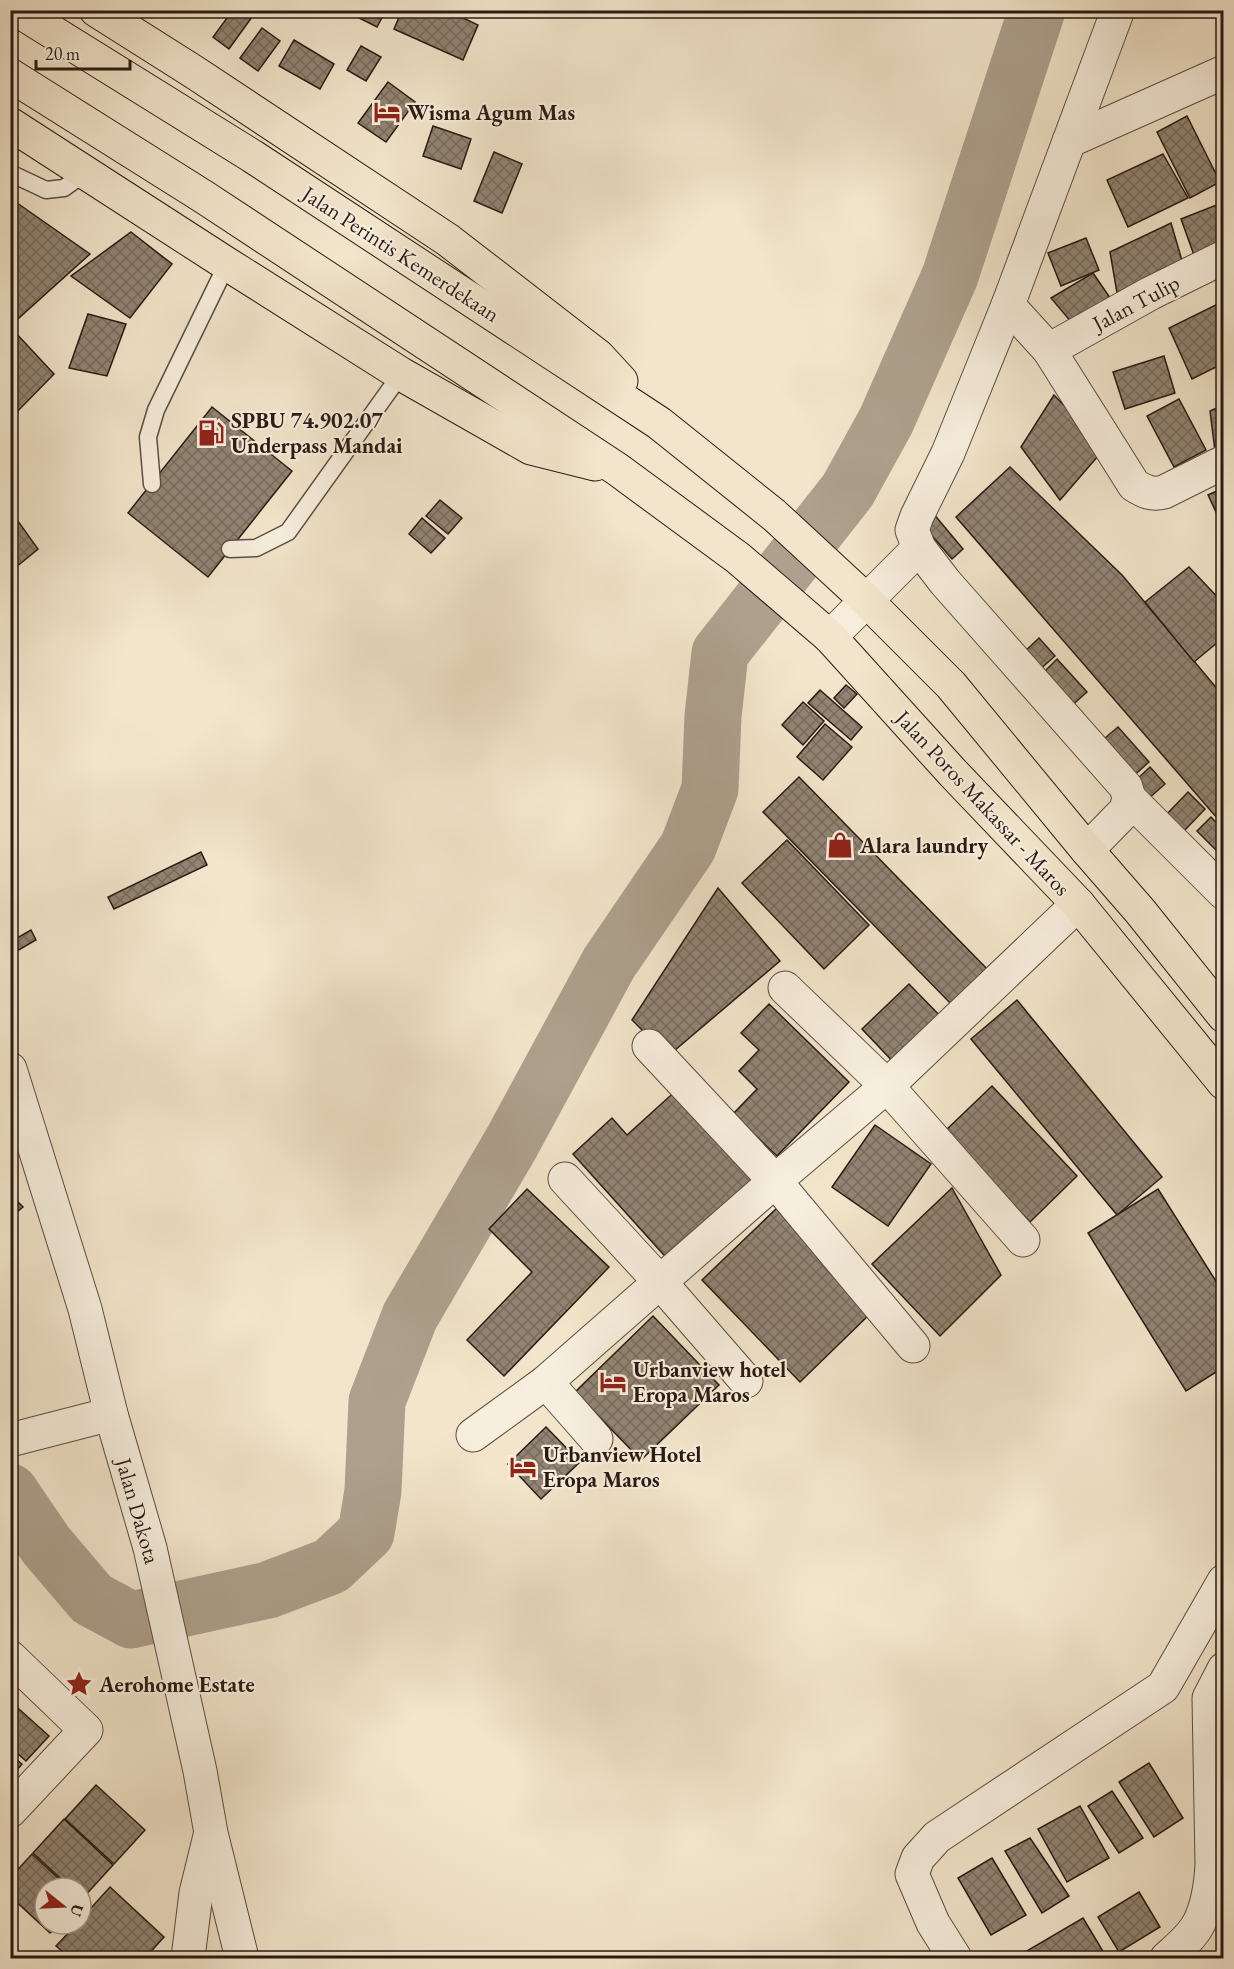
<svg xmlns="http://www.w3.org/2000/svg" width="1234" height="1969" viewBox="0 0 1234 1969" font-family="'EB Garamond',serif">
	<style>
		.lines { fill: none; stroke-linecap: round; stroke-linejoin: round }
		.river { stroke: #ada08c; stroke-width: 57 }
		.building { fill: url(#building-cross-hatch); stroke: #281a13; stroke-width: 1.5 }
		.lane-casing { stroke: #5a4d41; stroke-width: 19 }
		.street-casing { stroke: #5a4d41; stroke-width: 35 }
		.highway-casing { stroke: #281a13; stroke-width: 35 }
		.lane { stroke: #f7eedd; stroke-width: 16 }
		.street { stroke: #f7eedd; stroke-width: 33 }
		.highway { stroke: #f2e5cb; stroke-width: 33 }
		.labels { text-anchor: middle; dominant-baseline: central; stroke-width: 4.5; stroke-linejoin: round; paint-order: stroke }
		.poi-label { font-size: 22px; font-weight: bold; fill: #281a13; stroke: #f7eedd; text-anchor: start }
		.street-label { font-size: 22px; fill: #281a13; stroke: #f7eedd }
	</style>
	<defs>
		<pattern id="building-cross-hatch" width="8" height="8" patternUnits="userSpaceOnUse" patternTransform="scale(1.5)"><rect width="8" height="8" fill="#918473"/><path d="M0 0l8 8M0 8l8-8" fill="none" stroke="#766b5d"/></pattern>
	</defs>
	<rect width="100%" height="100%" fill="#f2e5cb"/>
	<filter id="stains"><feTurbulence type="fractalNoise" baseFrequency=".00333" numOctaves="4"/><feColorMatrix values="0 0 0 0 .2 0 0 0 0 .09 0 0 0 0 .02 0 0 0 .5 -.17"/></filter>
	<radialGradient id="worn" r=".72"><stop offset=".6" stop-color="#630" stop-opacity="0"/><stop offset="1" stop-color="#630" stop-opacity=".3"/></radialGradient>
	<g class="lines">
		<path class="river" d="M10,1492l36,53 46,54 39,21 137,-30 63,-24 35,-33 7,-42 4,-90 33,-85 102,-174 97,-179 79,-116 22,-58 3,-73 7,-63 128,-163 38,-69 64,-145 87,-266"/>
	</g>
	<g class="building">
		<path d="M233,10h24l-28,39 -16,-12z"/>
		<path d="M360,10h26l-9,17 -20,-10z"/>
		<path d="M402,10h45l31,15 -15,35 -69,-31z"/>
		<path d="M262,28l18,13 -22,30 -18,-13z"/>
		<path d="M294,40l40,24 -14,25 -41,-23z"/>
		<path d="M361,46l20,11 -15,24 -19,-11z"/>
		<path d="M388,82l27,20 -29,40 -28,-19z"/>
		<path d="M1187,116l33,66 -30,16 -33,-66z"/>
		<path d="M433,126l38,13 -10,30 -38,-13z"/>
		<path d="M494,152l28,12 -20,49 -28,-12z"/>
		<path d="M1163,154l25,44 -60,29 -21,-47z"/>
		<path d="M10,198l80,56 -80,72z"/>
		<path d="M1224,202v43l-30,10 -13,-36z"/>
		<path d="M1171,223l12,41 -66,29 -7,-41z"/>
		<path d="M131,232l41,32 -42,54 -59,-42z"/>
		<path d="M1086,238l13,32 -38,16 -13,-33z"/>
		<path d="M1093,273l26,38 -41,19 -27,-32z"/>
		<path d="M1224,301v62l-32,16 -23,-51z"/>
		<path d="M88,314l38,10 -19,52 -38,-8z"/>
		<path d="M13,330l41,44 -44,45v-87z"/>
		<path d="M1164,356l11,37 -50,16 -12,-37z"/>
		<path d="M1054,395l51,53 -45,52 -39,-53z"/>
		<path d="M1179,399l27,51 -32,17 -27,-51z"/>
		<path d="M1224,405v42l-9,4 -5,-40z"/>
		<path d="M212,407l80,64 -84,106 -80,-64z"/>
		<path d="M1010,467l112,108 102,122v129l-268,-309z"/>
		<path d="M1224,488v41l-16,-34z"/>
		<path d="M440,500l22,18 -14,16 -22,-18z"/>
		<path d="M10,510l28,39 -28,23z"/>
		<path d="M932,512l31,37 -11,10 -32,-37z"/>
		<path d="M422,518l23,20 -14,15 -22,-19z"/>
		<path d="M1189,567l35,37v33l-30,25 -49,-60z"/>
		<path d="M1039,638l16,18 -18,16 -16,-17z"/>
		<path d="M1057,659l30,33 -19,17 -29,-32z"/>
		<path d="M846,685l11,9 -13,14 -10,-10z"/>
		<path d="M820,690l42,37 -11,13 -43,-37z"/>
		<path d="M803,702l21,19 -21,24 -21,-20z"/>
		<path d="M825,724l27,23 -29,33 -26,-23z"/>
		<path d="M1118,727l31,35 -20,18 -31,-36z"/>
		<path d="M1150,767l15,17 -17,15 -15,-16z"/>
		<path d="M799,777l194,198 -36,35 -194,-198z"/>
		<path d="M1188,792l17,17 -21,22 -18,-16z"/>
		<path d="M1211,817l13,14v27l-27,-27z"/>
		<path d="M787,840l82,85 -45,44 -82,-86z"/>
		<path d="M201,852l6,13 -93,44 -6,-12z"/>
		<path d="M718,888l62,73 -112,95 -36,-36z"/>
		<path d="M31,930l5,10 -26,15v-13z"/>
		<path d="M909,984l36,37 -47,46 -36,-38z"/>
		<path d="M1017,1000l145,177 -45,38 -146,-176z"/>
		<path d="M769,1004l80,78 -72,74 -44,-42 24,-25 -18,-18 20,-21 -18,-17z"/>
		<path d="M992,1086l85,90 -47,46 -86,-90z"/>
		<path d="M680,1087l83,92 -92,84 -98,-109 39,-36 15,17z"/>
		<path d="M875,1125l56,39 -43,62 -56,-39z"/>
		<path d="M952,1188l49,87 -61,61 -68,-72z"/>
		<path d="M527,1189l82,78 -105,109 -37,-36 65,-68 -43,-43z"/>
		<path d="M1158,1189l66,105v73l-38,24 -98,-158z"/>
		<path d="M10,1194l13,13 -13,11z"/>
		<path d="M777,1208l97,102 -74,72 -98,-102z"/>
		<path d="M653,1316l66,69 -78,75 -66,-68z"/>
		<path d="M546,1427l34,35 -39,37 -33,-35z"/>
		<path d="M10,1701l39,35 -23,25 -16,-14z"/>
		<path d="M10,1754l12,10 -12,14z"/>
		<path d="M1149,1763l34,55 -29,19 -35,-55z"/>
		<path d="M96,1785l49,45 -31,34 -49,-45z"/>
		<path d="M1112,1791l31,47 -24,15 -31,-47z"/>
		<path d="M1080,1806l29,52 -42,24 -29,-53z"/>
		<path d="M64,1819l49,46 -30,33 -2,-10h-10l-38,-35z"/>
		<path d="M1030,1838l39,58 -27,17 -37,-62z"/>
		<path d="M32,1854l37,34h-24v36h14l-9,9 -40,-37v-18z"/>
		<path d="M992,1858l34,57 -35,20 -33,-57z"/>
		<path d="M110,1887l54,50 -19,21h-75l-14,-12 21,-22h4v-5z"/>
		<path d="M1139,1892l21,35 -41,25 -21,-35z"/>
		<path d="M1083,1918l24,40h-92z"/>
	</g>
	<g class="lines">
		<g class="lane-casing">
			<g id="lane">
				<path d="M10,173l36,17 18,-2 22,-16"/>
				<path d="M152,484l-4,-47 8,-27 71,-146"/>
				<path d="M230,549l26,-1 32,-16 113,-158"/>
			</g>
		</g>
		<g class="street-casing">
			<g id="street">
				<path d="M1069,141l155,-69"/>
				<path d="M1008,305l41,45 85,135c11,7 18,10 30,7l60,-30"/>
				<path d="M1049,350l102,-57 73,-36"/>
				<path d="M830,637l89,-89"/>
				<path d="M1129,798l95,95"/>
				<path d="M1087,850l39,-40 3,-12 -3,-11 -181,-205 -26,-34 -7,-18 5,-14 31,-63 60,-148 110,-295"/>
				<path d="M785,988l102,98 136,154"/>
				<path d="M649,1046l126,135 138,165"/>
				<path d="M10,1069l75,240 26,105 39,134 50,223 11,62 31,125"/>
				<path d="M565,1179l95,103 86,99"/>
				<path d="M546,1382l50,57"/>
				<path d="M473,1435l73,-53 229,-201 112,-95 191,-182"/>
				<path d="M10,1440l101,-26"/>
				<path d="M10,1657l76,73 -76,81"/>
				<path d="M188,1958l8,-65 14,-57"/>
				<path d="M955,1958l-22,-35 -21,-49 6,-16 19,-21 226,-150 61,-106"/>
				<path d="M1167,1958c11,-10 25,-21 32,-35 9,-18 12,-39 13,-59l-3,-166 15,-29"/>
			</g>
		</g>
		<g class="highway-casing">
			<g id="highway">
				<path d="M17,10l235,146 407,267 115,92 92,85 85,85 136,165 53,61 84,105"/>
				<path d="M96,10l98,62 254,168 150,116 23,25"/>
				<path d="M10,75l194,122 413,272 121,89 92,79 123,136 125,131 146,179"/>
				<path d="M10,124l217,140 174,110 130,74 64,16"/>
			</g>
		</g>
		<use href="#lane" class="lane"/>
		<use href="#street" class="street"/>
		<use href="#highway" class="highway"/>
	</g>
	<defs>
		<g id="hotel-bare" transform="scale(2.07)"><path d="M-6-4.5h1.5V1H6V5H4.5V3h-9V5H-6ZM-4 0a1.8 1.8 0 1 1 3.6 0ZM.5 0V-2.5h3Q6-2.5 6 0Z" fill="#8f2418" stroke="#f7eedd" stroke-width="2.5" paint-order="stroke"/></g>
		<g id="fuel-bare" transform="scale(2.07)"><path d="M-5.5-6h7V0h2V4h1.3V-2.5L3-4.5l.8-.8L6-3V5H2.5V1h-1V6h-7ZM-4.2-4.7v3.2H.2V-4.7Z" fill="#8f2418" stroke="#f7eedd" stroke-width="2.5" paint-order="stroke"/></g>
		<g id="shop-bare" transform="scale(2.07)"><path d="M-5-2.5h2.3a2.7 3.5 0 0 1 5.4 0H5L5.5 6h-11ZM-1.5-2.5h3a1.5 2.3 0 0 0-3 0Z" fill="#8f2418" stroke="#f7eedd" stroke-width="2.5" paint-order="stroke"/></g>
		<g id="sight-bare" transform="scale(2.07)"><path d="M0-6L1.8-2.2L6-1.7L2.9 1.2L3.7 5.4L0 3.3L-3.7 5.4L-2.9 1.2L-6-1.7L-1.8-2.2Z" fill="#8f2418" stroke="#f7eedd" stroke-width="2.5" paint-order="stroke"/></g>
	</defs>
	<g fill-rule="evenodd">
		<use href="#hotel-bare" x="387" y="112"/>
		<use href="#fuel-bare" x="211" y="433"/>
		<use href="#shop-bare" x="840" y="845"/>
		<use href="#hotel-bare" x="613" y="1382"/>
		<use href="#hotel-bare" x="523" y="1467"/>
		<use href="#sight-bare" x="79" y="1684"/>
	</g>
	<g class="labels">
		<g class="poi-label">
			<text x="407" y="112">Wisma Agum Mas</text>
			<text x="231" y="420">SPBU 74.902.07<tspan x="231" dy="25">Underpass Mandai</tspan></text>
			<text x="860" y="845">Alara laundry</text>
			<text x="633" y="1369">Urbanview hotel<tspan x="633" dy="25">Eropa Maros</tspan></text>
			<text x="543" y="1454">Urbanview Hotel<tspan x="543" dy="25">Eropa Maros</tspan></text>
			<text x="99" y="1684">Aerohome Estate</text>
		</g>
		<g class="street-label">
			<text transform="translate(401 254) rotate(33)">Jalan Perintis Kemerdekaan</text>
			<text transform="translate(1136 303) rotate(-28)">Jalan Tulip</text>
			<text transform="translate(983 803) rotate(47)">Jalan Poros Makassar - Maros</text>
			<text transform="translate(138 1511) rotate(74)">Jalan Dakota</text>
		</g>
	</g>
	<rect width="1234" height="1969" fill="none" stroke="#f2e5cb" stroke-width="36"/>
	<rect x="12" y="12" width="1210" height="1945" fill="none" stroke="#281a13" stroke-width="3"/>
	<rect x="18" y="18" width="1198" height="1933" fill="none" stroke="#281a13" stroke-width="1.5"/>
	<g transform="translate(63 1906) rotate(108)"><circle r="28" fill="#f7eedd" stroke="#a4998c" stroke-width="1.5"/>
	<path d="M0-4.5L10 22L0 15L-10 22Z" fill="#8f2418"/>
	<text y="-9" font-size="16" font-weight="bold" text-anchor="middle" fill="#281a13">U</text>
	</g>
	<path d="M36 60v9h94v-9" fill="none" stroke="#281a13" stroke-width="3"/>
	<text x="45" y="60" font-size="18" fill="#281a13" stroke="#f7eedd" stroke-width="4.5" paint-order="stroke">20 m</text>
	<rect width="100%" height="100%" filter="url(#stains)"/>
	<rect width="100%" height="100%" fill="url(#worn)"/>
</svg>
